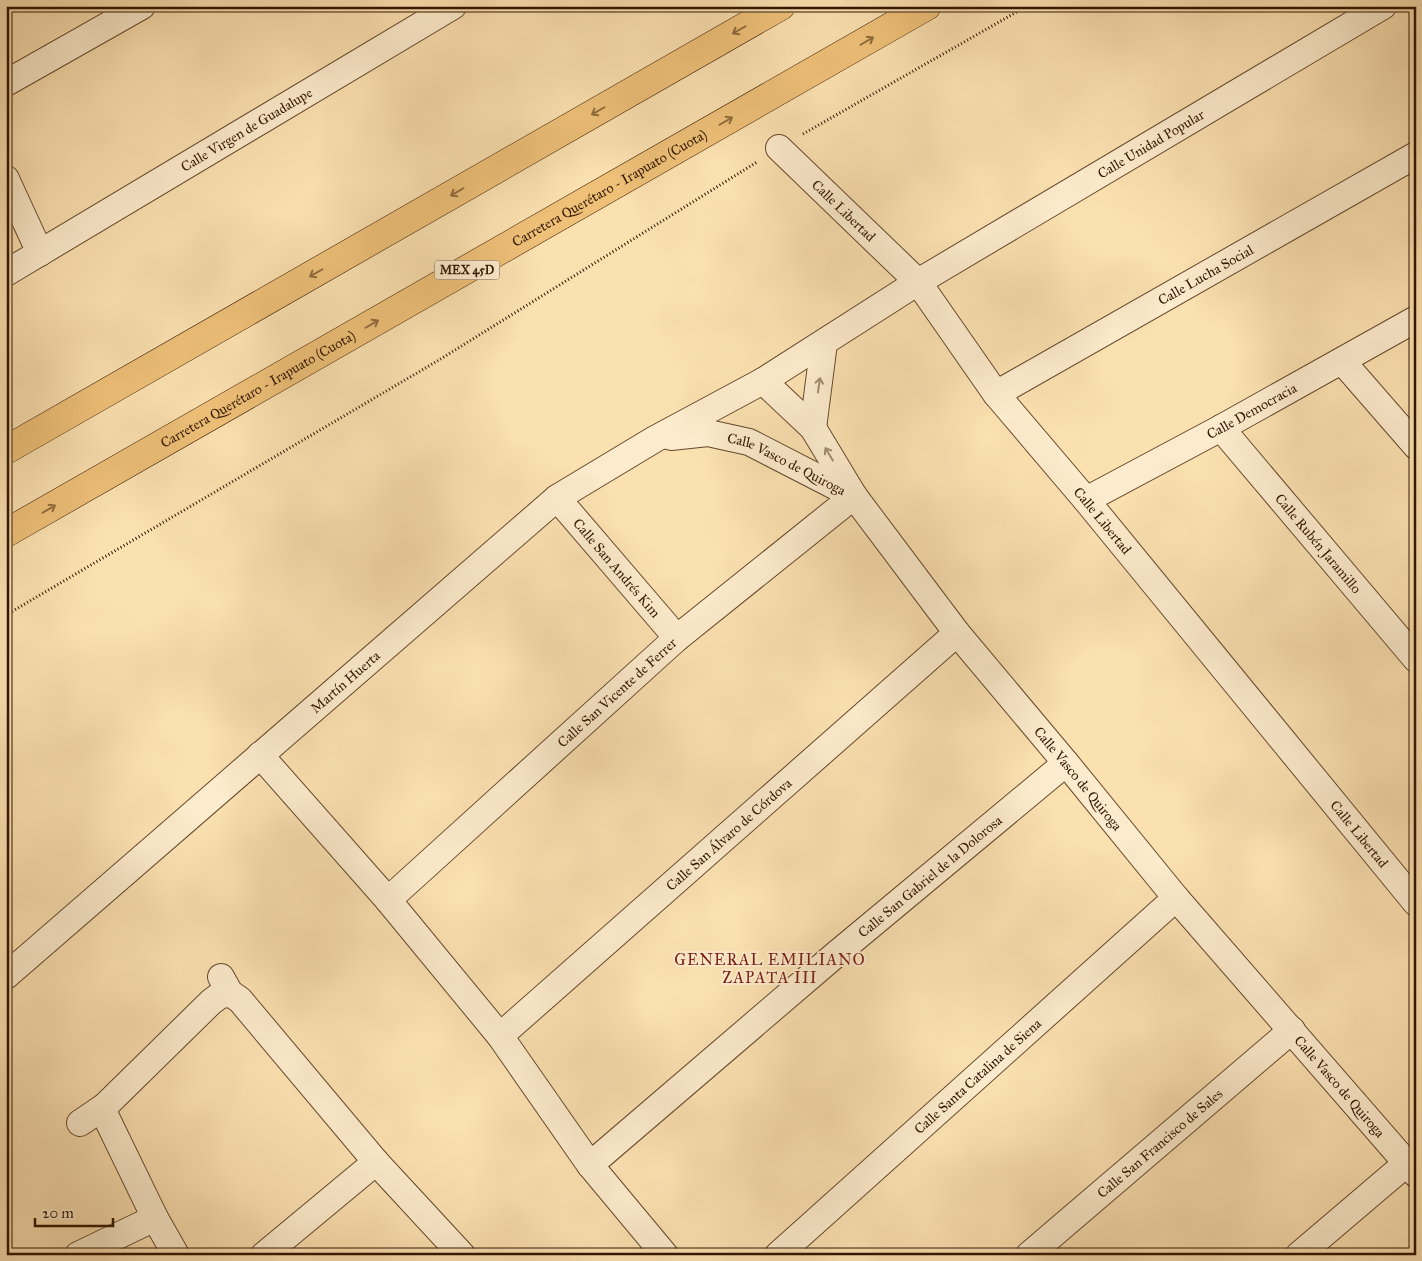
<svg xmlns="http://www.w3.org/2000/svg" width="1422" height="1261" viewBox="0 0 1422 1261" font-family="'IM FELL Great Primer',serif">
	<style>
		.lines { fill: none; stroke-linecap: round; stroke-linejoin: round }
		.minor-casing { stroke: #64482c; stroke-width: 28 }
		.motorway-casing { stroke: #311600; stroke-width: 29 }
		.path { stroke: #311600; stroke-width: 3; stroke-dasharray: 1 2.5; stroke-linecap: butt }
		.minor { stroke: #fcebcc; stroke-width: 26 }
		.motorway { stroke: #eec078; stroke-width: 28 }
		.oneway { stroke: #906b3c }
		.oneway2 { stroke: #a18b70 }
		.labels { text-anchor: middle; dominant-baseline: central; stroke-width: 4; stroke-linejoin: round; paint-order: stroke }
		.shield { fill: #fcebcc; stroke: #6e563d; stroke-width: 1 }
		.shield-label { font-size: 12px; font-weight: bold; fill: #311600 }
		.street-label { font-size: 14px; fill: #311600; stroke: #fcebcc }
		.quarter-label { font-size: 16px; letter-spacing: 1px; fill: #7a1f14; stroke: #fcebcc }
	</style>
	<rect width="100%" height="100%" fill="#fbe0b0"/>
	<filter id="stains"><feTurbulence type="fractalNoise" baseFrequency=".004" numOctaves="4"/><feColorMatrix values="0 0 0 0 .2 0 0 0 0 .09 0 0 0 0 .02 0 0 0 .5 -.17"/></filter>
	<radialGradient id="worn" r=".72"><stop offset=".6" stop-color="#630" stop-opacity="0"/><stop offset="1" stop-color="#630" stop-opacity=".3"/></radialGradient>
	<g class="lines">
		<g class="minor-casing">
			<g id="minor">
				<path d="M6,83l136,-77"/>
				<path id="s1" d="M779,148l139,134 78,112 90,106 330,403"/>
				<path d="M6,179l34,74"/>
				<path id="s2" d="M6,273l447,-267"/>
				<path d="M1342,361l74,85"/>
				<path d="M763,381l50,47 41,68"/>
				<path id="s3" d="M996,394l420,-239"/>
				<path d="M813,428l11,-85"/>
				<path id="s4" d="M1221,428l195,231"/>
				<path id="s5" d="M671,437l37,-4 41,9 105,54 103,137 109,130 110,135 240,276"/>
				<path id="s6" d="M557,498l120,140"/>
				<path id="s7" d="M1086,500l135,-72 195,-109"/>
				<path d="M260,755l128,145 112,136 90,129 75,90"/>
				<path id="s8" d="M388,900l289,-262 177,-142"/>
				<path id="s9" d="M6,976l551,-478 98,-59 108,-58 155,-99 465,-276"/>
				<path d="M221,977l9,16 10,7 136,162 86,93"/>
				<path id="s10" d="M500,1036l457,-403"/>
				<path d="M105,1106l-1,7 3,6 48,99 21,37"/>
				<path d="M80,1123l25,-17 106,-104 8,-6 11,-3"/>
				<path id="s11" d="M590,1165l244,-209 232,-193"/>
				<path d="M78,1255l77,-37"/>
				<path d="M264,1255l112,-93"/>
				<path id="s12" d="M778,1255l398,-357"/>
				<path id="s13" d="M1029,1255l263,-225"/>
				<path d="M1299,1255l108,-92"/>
			</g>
		</g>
		<g class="motorway-casing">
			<g id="motorway">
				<path d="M6,450l775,-444"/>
				<path id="s14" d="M6,533l921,-527"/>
			</g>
		</g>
		<g class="path">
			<path d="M803,134l224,-128"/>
			<path d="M6,615l433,-255 318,-198"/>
		</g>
		<use href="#minor" class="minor"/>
		<use href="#motorway" class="motorway"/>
	</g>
	<defs><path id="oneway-shaft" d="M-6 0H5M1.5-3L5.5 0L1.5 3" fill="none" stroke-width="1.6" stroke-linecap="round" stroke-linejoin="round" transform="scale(1.25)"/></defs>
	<g class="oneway">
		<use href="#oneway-shaft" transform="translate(739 30) rotate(150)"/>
		<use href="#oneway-shaft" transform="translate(867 41) rotate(-30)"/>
		<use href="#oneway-shaft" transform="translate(598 111) rotate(150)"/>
		<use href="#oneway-shaft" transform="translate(726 121) rotate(-30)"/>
		<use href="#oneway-shaft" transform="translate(457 192) rotate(150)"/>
		<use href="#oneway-shaft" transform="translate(316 273) rotate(150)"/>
		<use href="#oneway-shaft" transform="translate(372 324) rotate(-30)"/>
		<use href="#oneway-shaft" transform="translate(49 509) rotate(-30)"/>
	</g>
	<g class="oneway2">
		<use href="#oneway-shaft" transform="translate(819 385) rotate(-82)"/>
		<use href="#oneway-shaft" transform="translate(829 454) rotate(-121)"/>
	</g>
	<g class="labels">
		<rect class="shield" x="434.5" y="260.5" width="65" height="19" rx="4"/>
		<g class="shield-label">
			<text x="467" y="270">MEX 45D</text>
		</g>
		<g class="street-label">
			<text stroke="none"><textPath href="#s2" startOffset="280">Calle Virgen de Guadalupe</textPath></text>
			<text stroke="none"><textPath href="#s9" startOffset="1421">Calle Unidad Popular</textPath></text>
			<text stroke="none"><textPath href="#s14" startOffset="695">Carretera Querétaro - Irapuato (Cuota)</textPath></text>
			<text stroke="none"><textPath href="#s1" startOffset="90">Calle Libertad</textPath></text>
			<text stroke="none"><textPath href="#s3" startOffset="241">Calle Lucha Social</textPath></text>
			<text stroke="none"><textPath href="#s14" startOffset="290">Carretera Querétaro - Irapuato (Cuota)</textPath></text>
			<text stroke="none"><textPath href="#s7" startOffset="188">Calle Democracia</textPath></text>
			<text stroke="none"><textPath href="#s5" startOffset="122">Calle Vasco de Quiroga</textPath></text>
			<text stroke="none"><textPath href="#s1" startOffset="495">Calle Libertad</textPath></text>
			<text stroke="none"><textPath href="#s4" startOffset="151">Calle Rubén Jaramillo</textPath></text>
			<text stroke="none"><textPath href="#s6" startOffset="92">Calle San Andrés Kim</textPath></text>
			<text stroke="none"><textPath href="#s9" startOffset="449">Martín Huerta</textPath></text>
			<text stroke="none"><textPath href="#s8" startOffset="309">Calle San Vicente de Ferrer</textPath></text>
			<text stroke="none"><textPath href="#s5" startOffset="558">Calle Vasco de Quiroga</textPath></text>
			<text stroke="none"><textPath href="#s10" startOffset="305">Calle San Álvaro de Córdova</textPath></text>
			<text stroke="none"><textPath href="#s1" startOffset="900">Calle Libertad</textPath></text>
			<text stroke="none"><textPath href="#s11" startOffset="446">Calle San Gabriel de la Dolorosa</textPath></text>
			<text stroke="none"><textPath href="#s12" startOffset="268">Calle Santa Catalina de Siena</textPath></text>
			<text stroke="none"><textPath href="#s5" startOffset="962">Calle Vasco de Quiroga</textPath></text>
			<text stroke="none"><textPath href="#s13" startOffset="172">Calle San Francisco de Sales</textPath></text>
		</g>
		<g class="quarter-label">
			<text x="770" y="959">GENERAL EMILIANO<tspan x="770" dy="18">ZAPATA III</tspan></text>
		</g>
	</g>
	<rect width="1422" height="1261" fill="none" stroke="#fbe0b0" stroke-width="25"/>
	<rect x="8" y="8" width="1407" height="1246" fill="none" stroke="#311600" stroke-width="2.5"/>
	<rect x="12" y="12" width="1397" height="1236" fill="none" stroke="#311600"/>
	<path d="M35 1218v8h78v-8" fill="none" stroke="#311600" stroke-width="2.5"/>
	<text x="42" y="1218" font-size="15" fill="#311600" stroke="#fcebcc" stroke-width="4" paint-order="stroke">20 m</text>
	<rect width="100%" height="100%" filter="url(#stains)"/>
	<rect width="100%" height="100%" fill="url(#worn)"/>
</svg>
